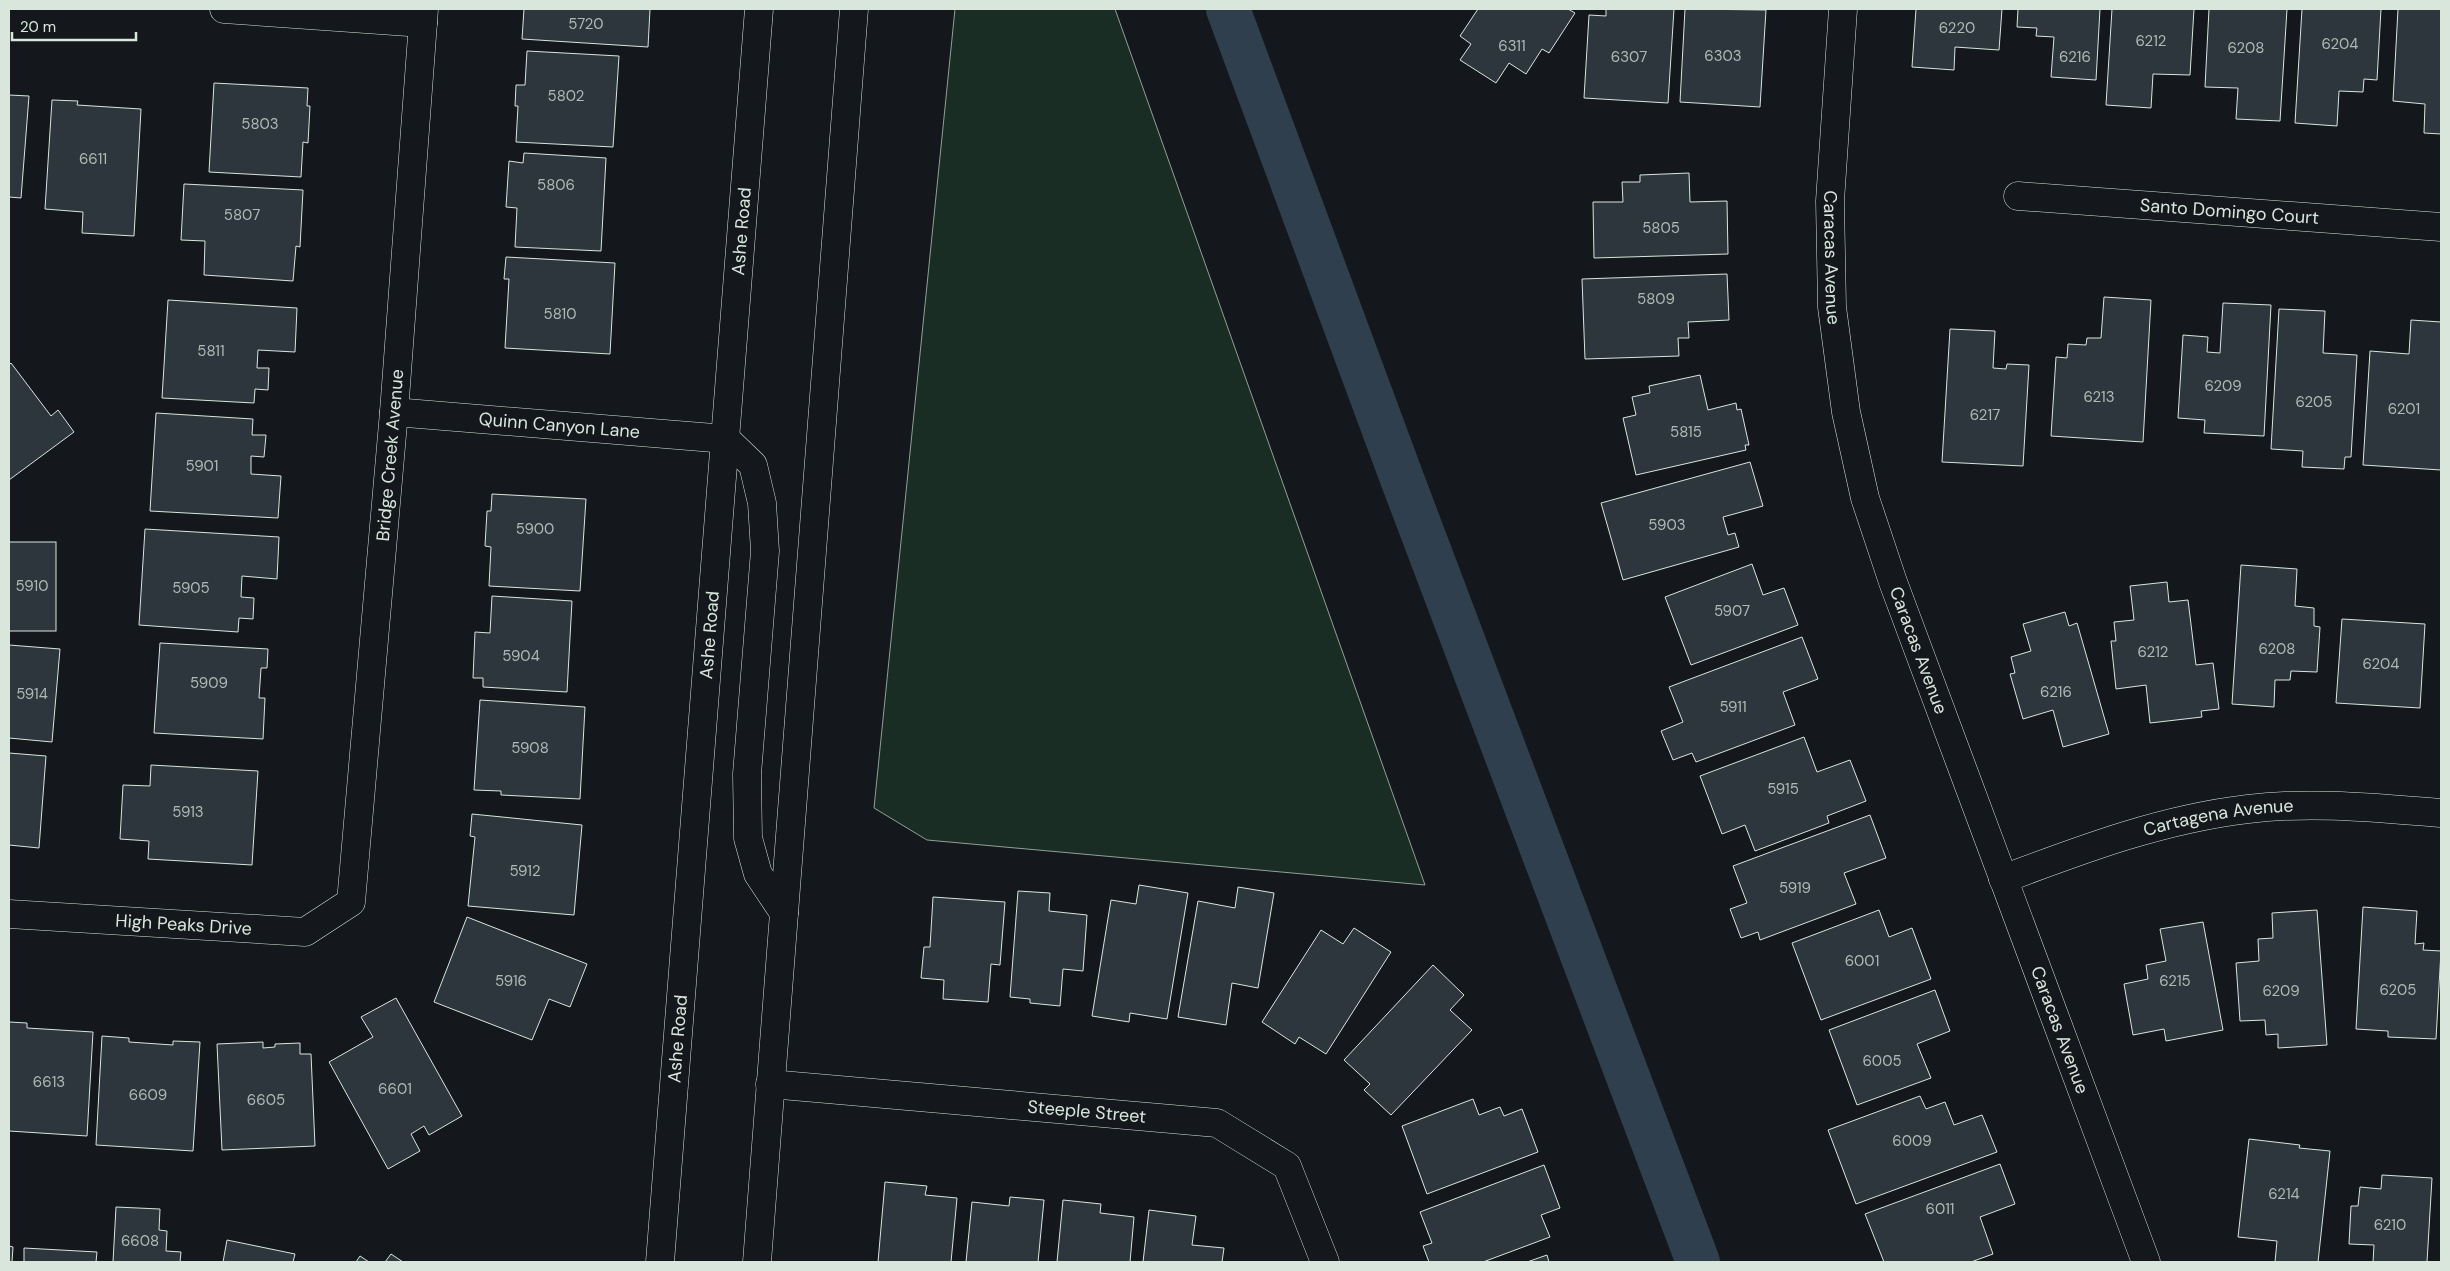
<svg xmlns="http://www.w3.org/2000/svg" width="2450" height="1271" viewBox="0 0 2450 1271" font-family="'DM Sans',sans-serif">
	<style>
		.green { fill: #1a2d24; stroke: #939e99 }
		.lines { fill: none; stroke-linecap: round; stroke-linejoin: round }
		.canal { stroke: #2f3f4d; stroke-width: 44 }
		.building { fill: #2c363c; stroke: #d8e6dc }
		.minor-casing { stroke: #d8e6dc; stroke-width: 29 }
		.minor { stroke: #14181c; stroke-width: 28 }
		.labels { text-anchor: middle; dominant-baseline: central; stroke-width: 4; stroke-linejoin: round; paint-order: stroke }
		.number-label { font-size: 15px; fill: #adbab4 }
		.street-label { font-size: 18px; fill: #d8e6dc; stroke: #14181c }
	</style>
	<rect width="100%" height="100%" fill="#14181c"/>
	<path class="green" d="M955,9h160l310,876 -498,-45 -53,-32z"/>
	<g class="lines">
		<path class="canal" d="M1228,9l173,467 297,786"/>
	</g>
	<g class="building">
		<path d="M524,9h126l-2,38 -126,-8z"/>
		<path d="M1478,9h90l7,4 -26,40 -7,-4 -16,25 -17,-11 -13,20 -36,-23 11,-16 -11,-8z"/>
		<path d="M1606,9h68l-6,94 -84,-5 5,-83 17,1z"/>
		<path d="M1685,9l81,1 -6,97 -80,-5z"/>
		<path d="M1916,9h86l-3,41 -44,-3 -1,23 -42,-3z"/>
		<path d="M2018,9h82l-4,71 -45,-3 3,-40 -18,-1 1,-8 -20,-1z"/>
		<path d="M2112,9h82l-4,66 -37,-1 -2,34 -45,-3z"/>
		<path d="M2209,9h78l-7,112 -44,-2 2,-31 -33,-1z"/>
		<path d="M2302,9h79l-4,71 -13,-1 -1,13 -24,-1 -2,35 -42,-3z"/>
		<path d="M2398,9h43v125l-17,-1 1,-29 -32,-3z"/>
		<path d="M527,51l92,5 -6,91 -97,-5 2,-36h-3l1,-21h9z"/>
		<path d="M214,83l94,5 -1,18h3l-2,37 -5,-1 -2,35 -92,-5z"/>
		<path d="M9,95l20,1 -8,102 -12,-1z"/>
		<path d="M52,100l26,1 -1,4 64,4 -7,127 -52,-3 1,-21 -38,-3z"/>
		<path d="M524,153l82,5 -5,93 -86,-4 2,-39 -11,-1 3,-46 14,2z"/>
		<path d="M1689,173l1,29 37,-1 1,53 -134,4 -1,-56h30l-1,-20h18v-7z"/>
		<path d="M184,184l119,6 -3,57 -4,-1 -3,35 -89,-6 1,-34 -24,-1z"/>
		<path d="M506,257l109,6 -5,91 -105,-6 4,-69h-5z"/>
		<path d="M1727,274l2,46 -41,2 1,16h-11l1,18 -94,3 -3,-80z"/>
		<path d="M2104,297l47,3 -8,142 -92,-6 5,-79 11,1 1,-14 18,1 1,-7h14z"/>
		<path d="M168,300l129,8 -2,44 -37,-2 -1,18h12l-1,22 -13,-1 -1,14 -92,-5z"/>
		<path d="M2223,303l48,2 -7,131 -60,-3 1,-13 -27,-2 5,-83 25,2 -1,15 13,1z"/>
		<path d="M2279,309l46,2 -2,42 34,2 -6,102h-6l-1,12 -42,-2 1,-16 -32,-2z"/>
		<path d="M2411,320l30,2v148l-78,-5 7,-114 39,3z"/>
		<path d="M1950,329l45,2 -2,37 13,1 1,-5 22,1 -6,101 -81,-4z"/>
		<path d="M11,363l40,53 7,-6 16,22 -65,48v-115z"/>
		<path d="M1700,375l8,35 28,-7 1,7 4,-1 8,36h-4l1,5 -110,25 -13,-57 13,-3 -4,-18 18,-4 -1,-7z"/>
		<path d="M156,413l97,6 -1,16h14l-2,22 -13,-1v18l30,2 -3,42 -128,-7z"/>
		<path d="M1750,462l13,44 -40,11 5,18 7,-2 4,14 -116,33 -22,-77z"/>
		<path d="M492,494l94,5 -6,92 -91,-5 2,-39 -6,-1 2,-35h4z"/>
		<path d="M145,529l134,8 -2,42 -35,-3 -1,21 13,1 -1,21 -14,-1 -1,14 -99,-7z"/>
		<rect x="9" y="542" width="47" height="89"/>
		<path d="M1752,564l11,31 21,-7 14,37 -107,40 -26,-68z"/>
		<path d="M2241,565l56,4 -2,37 19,2v18l6,1 -3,45 -26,-1 -1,9h-15l-1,27 -42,-3z"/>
		<path d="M2167,582l2,20 19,-2 8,65 17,-2 6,46 -18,2 1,6 -52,6 -4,-38 -30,4 -5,-48h5l-2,-19 20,-2 -4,-34z"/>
		<path d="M492,596l80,5 -5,91 -84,-5v-9h-10l2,-46 15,1z"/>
		<path d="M2065,612l4,14 8,-3 32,111 -46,13 -10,-37 -30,9 -13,-45 5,-1 -4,-16 20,-6 -8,-27z"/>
		<path d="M2342,619l83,5 -5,84 -84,-5z"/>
		<path d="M1802,637l16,42 -35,13 12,33 -99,37 -4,-9 -19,7 -12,-29 22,-9 -14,-35z"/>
		<path d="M160,643l108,6 -1,19h-6l-2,30h6l-2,41 -109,-6z"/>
		<path d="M9,645l51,4 -8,93 -43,-4z"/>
		<path d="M480,700l105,7 -5,92 -79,-4v-4l-27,-1z"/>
		<path d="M1804,737l13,35 33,-12 16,41 -39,15 2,7 -74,28 -10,-26 -23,9 -22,-58z"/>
		<path d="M9,753l37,3 -7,92 -30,-3z"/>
		<path d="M151,765l107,6 -6,94 -104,-6 1,-18 -29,-2 3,-54 27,1z"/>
		<path d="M472,814l110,11 -8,90 -106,-9 7,-69 -5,-1z"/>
		<path d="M1870,815l16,43 -42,15 12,31 -96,36 -2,-8 -17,6 -11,-29 17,-6 -14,-37z"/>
		<path d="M1139,885l49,8 -21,126 -37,-6 -1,9 -37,-6 19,-116 25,4z"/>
		<path d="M1238,887l36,6 -16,95 -26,-5 -6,42 -48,-8 20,-116 37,7z"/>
		<path d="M1018,891l32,2 -1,18 38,4 -4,56 -20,-2 -3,37 -30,-3v-4l-20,-2z"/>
		<path d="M933,897l72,5 -5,63 -9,-1 -3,38 -45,-3 1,-19 -23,-2 3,-31h6z"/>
		<path d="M2363,907l54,4 -2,33 9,-1 -1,7 18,1 -5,88 -48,-2v-6l-32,-2z"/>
		<path d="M1879,910l10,27 23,-9 19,51 -110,41 -29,-77z"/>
		<path d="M2317,910l10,135 -49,3v-14l-12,1 -1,-15 -25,1 -4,-58 23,-2 -1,-22 15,-1 -1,-25z"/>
		<path d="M467,917l120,47 -17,43 -21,-8 -17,41 -98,-38z"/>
		<path d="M2203,922l20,108 -57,11 -2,-12 -31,6 -9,-51 24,-5 -2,-14 20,-4 -6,-32z"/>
		<path d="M1354,928l37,24 -65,102 -27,-17 -4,7 -33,-22 59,-92 22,14z"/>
		<path d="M1433,965l31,30 -14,15 22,20 -81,85 -27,-25 6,-6 -26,-24z"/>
		<path d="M1935,990l15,41 -33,13 14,34 -74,27 -28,-75z"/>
		<path d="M396,998l66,118 -33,19 -5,-9 -13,8 9,17 -32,18 -59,-107 44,-25 -12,-20z"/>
		<path d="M9,1022l18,1v5l66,4 -6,104 -78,-5z"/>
		<path d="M102,1036l27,2v4l44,3v-4l27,1 -7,109 -97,-6z"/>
		<path d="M263,1042v6l12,-1v-3l25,-1v11h11l4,92 -93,4 -5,-106z"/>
		<path d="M1920,1096l6,13 19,-7 9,23 28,-10 15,37 -141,52 -28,-74z"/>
		<path d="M1473,1099l6,16 21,-8 4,9 18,-7 16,43 -111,42 -25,-68z"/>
		<path d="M2249,1139l51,6 -1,3 31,3 -12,111h-43l2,-21 -39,-4z"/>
		<path d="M2000,1164l15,40 -35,13 13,37 -22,8h-87l-19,-48z"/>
		<path d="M1544,1165l16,43 -19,7 9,22 -67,25h-54l-6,-16 9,-3 -12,-31z"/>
		<path d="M2382,1175l50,3 -5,84h-54l1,-17 -25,-1 2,-38h7l2,-19 21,2z"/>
		<path d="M885,1182l42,4 -2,9 32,3 -6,64h-73z"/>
		<path d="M1010,1197l34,3 -6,62h-72l6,-60 37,4z"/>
		<path d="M1063,1200l38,4 -1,9 34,4 -4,45h-73z"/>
		<path d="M116,1207l44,2 -1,21 8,1 -1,20 15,1 -1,10h-67z"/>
		<path d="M1149,1210l47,6 -4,29 32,3 -2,14h-79z"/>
		<path d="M227,1240l68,14 -2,8h-70z"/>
		<path d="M9,1246l4,1 -1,15h-3z"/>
		<path d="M24,1248l73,4 -1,10h-72z"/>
		<path d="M391,1254l12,8h-18z"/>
		<path d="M1547,1255l2,7h-22z"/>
		<path d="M360,1256l9,6h-13z"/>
	</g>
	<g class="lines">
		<g class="minor-casing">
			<g id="minor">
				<path d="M224,9l199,14"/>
				<path id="s1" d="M1843,9l-13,192 2,106 14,105 19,86 28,84 253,680"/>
				<path id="s2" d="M2018,196l423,31"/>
				<path id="s3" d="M394,412l332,27 27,26 9,38 3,48 -18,223 1,64 10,36 26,39"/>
				<path id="s4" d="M2003,879c80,-30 159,-60 245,-70 64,-8 129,-1 193,4"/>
				<path id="s5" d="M9,914l296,18 46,-30 43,-490 30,-403"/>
				<path id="s6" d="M770,1084l447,39 70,43 38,96"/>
				<path id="s7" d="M660,1262l99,-1253"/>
				<path d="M757,1262l97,-1253"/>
			</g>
		</g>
		<use href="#minor" class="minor"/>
	</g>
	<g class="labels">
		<g class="number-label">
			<text x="586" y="24">5720</text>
			<text x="1957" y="28">6220</text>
			<text x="2151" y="41">6212</text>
			<text x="2340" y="44">6204</text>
			<text x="1512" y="46">6311</text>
			<text x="2246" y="48">6208</text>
			<text x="1723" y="56">6303</text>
			<text x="1629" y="57">6307</text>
			<text x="2075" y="57">6216</text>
			<text x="566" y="96">5802</text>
			<text x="260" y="124">5803</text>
			<text x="93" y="159">6611</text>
			<text x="556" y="185">5806</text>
			<text x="242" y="215">5807</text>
			<text x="1661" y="228">5805</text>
			<text x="1656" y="299">5809</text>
			<text x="560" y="314">5810</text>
			<text x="211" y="351">5811</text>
			<text x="2223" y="386">6209</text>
			<text x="2099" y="397">6213</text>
			<text x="2314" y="402">6205</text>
			<text x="2404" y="409">6201</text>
			<text x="1985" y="415">6217</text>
			<text x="1686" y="432">5815</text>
			<text x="202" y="466">5901</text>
			<text x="1667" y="525">5903</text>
			<text x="535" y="529">5900</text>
			<text x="32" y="586">5910</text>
			<text x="191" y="588">5905</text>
			<text x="1732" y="611">5907</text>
			<text x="2277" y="649">6208</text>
			<text x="2153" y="652">6212</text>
			<text x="521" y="656">5904</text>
			<text x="2381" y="664">6204</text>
			<text x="209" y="683">5909</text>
			<text x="2056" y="692">6216</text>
			<text x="32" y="694">5914</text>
			<text x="1733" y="707">5911</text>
			<text x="530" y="748">5908</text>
			<text x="1783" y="789">5915</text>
			<text x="188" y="812">5913</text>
			<text x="525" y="871">5912</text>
			<text x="1795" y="888">5919</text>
			<text x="1862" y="961">6001</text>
			<text x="511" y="981">5916</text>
			<text x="2175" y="981">6215</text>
			<text x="2398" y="990">6205</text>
			<text x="2281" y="991">6209</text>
			<text x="1882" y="1061">6005</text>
			<text x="49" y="1082">6613</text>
			<text x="395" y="1089">6601</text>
			<text x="148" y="1095">6609</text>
			<text x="266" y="1100">6605</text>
			<text x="1912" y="1141">6009</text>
			<text x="2284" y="1194">6214</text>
			<text x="1940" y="1209">6011</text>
			<text x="2390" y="1225">6210</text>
			<text x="140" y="1241">6608</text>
		</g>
		<g class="street-label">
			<text stroke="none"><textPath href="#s2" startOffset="212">Santo Domingo Court</textPath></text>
			<text stroke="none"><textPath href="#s7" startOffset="1034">Ashe Road</textPath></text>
			<text stroke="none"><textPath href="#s1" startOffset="249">Caracas Avenue</textPath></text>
			<text stroke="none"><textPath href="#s3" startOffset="166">Quinn Canyon Lane</textPath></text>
			<text stroke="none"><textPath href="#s5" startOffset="800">Bridge Creek Avenue</textPath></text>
			<text stroke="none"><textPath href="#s7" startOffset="629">Ashe Road</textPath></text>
			<text stroke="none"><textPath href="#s1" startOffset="654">Caracas Avenue</textPath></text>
			<text stroke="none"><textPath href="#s4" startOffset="225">Cartagena Avenue</textPath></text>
			<text stroke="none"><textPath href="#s5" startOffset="175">High Peaks Drive</textPath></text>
			<text stroke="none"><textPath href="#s1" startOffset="1059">Caracas Avenue</textPath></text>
			<text stroke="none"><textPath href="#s7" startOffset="224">Ashe Road</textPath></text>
			<text stroke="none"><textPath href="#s6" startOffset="318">Steeple Street</textPath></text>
		</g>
	</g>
	<rect width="2450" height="1271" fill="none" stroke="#d8e6dc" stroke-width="20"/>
	<path d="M12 32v8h124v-8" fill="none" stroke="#d8e6dc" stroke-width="2.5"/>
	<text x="20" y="32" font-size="15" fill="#d8e6dc" stroke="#14181c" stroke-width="4" paint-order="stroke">20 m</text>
</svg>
